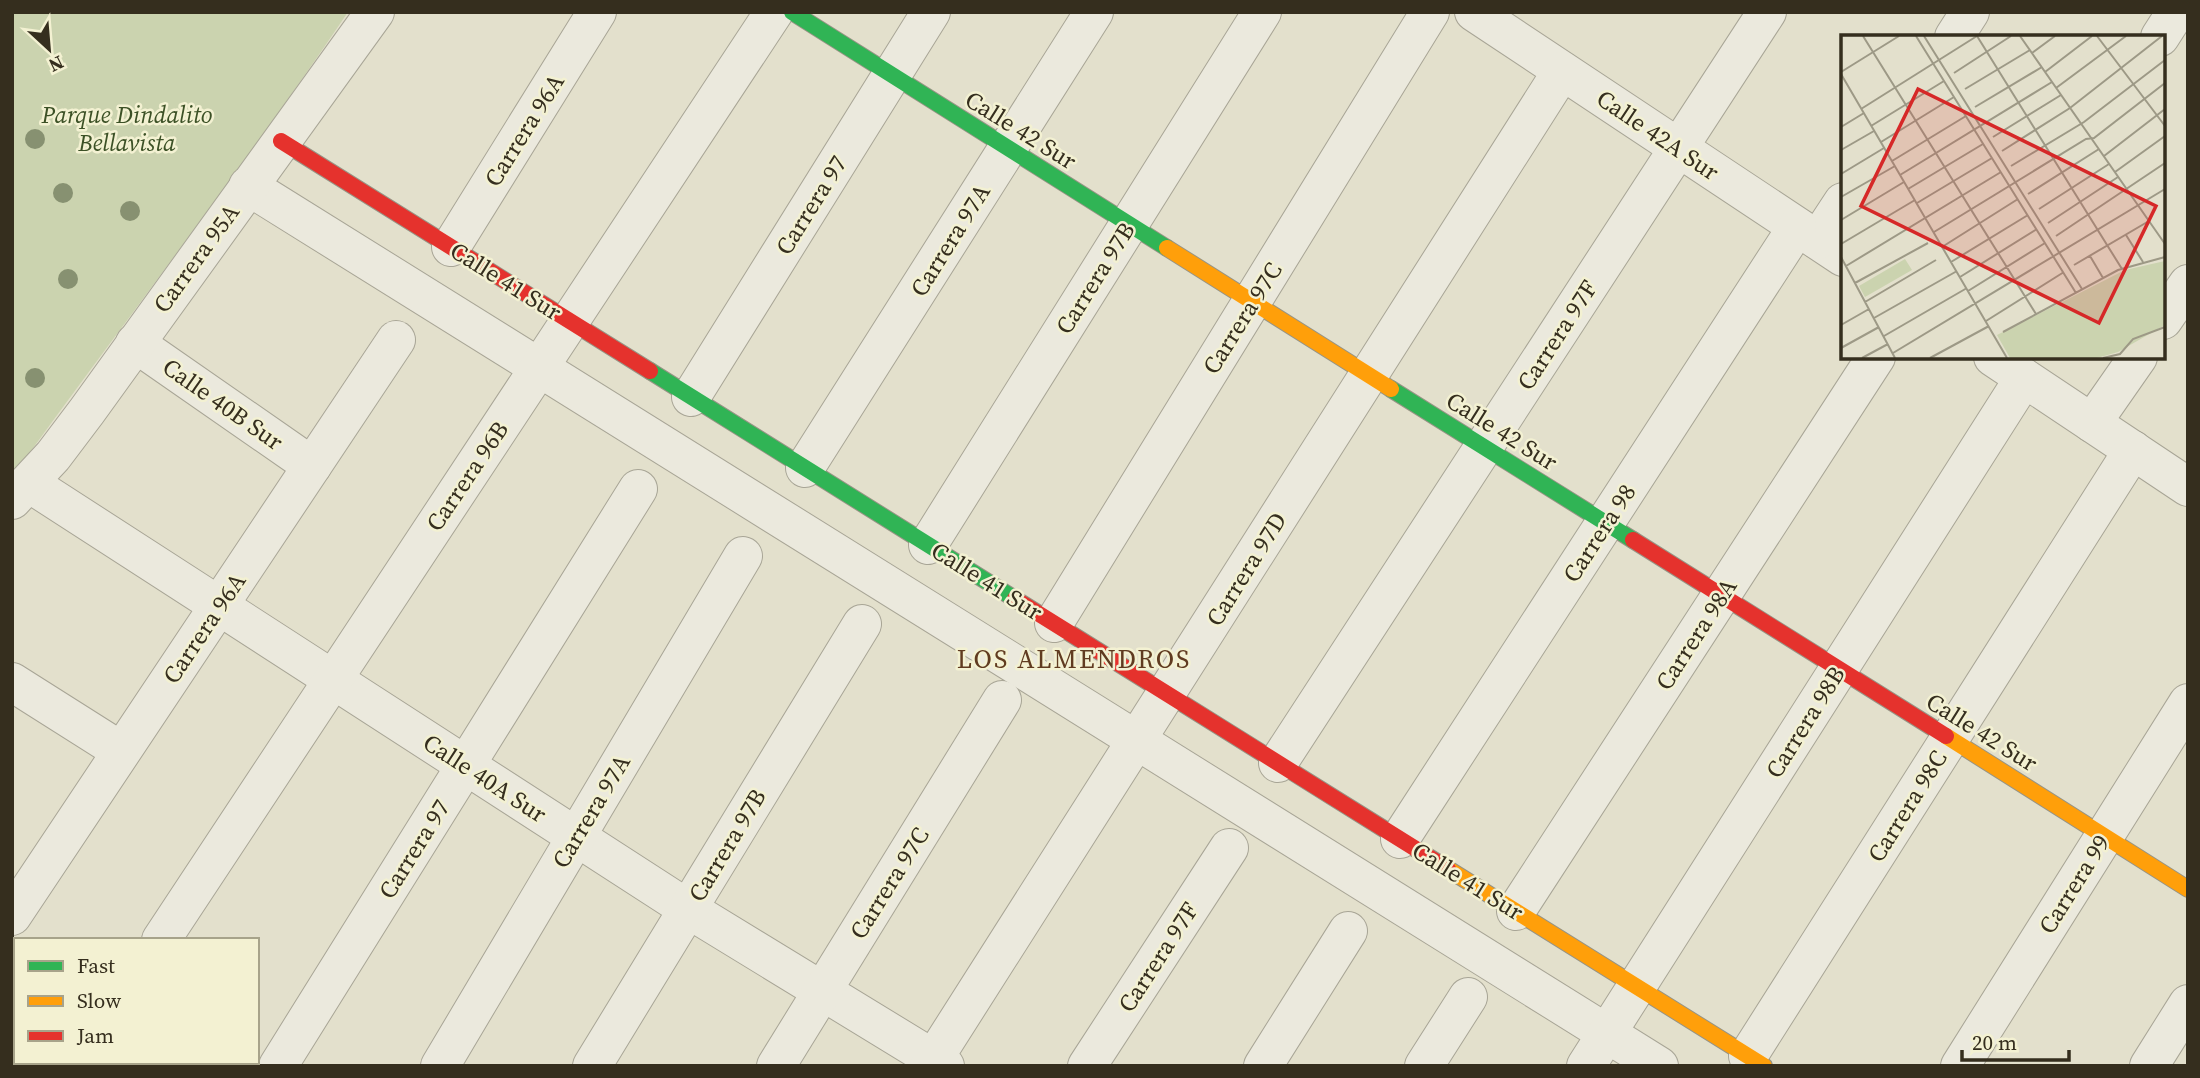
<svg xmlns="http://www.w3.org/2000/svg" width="2200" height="1078" viewBox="0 0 2200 1078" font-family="'Source Serif 4',serif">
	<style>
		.green { fill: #cbd3af }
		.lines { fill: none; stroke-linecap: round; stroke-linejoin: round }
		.street-casing { stroke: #a8a596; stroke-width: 40 }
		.fast-casing { stroke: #979485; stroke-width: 18 }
		.slow-casing { stroke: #979485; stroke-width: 18 }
		.jam-casing { stroke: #979485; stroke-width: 18 }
		.street { stroke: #ebe9dd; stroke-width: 38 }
		.fast { stroke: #30b455; stroke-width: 16 }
		.slow { stroke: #ff9f0a; stroke-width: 16 }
		.jam { stroke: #e5322d; stroke-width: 16 }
		.tree { fill: #879171 }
		.wall { fill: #aaa595 }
		.building { fill: #c6c0ad; stroke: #8b8679; stroke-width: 2 }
		.labels { text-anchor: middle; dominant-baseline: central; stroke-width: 5; stroke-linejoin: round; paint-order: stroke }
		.park-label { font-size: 24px; font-style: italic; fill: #3c5126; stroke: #f3f1d2 }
		.street-label { font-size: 24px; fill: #352e1e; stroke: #f3f1d2 }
		.neighbourhood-label { font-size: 26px; letter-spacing: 2px; fill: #603b20; stroke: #f3f1d2 }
		.inset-road { fill: none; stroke: #9d9986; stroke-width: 2 }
		.view { fill: #d62828; fill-opacity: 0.15; stroke: #d62828; stroke-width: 3.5 }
		.inset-edge { fill: none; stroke: #352e1e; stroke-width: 3.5 }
	</style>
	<rect width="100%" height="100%" fill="#e3e0cc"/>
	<path class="green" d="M12,12h336c-107,159 -224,310 -336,465z"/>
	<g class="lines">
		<g class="street-casing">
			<g id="street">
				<path d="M1474,12l369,245"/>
				<path d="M1954,37l16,-25"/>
				<path d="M2160,37l16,-25"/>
				<path d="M248,186l1411,880"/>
				<path d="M1818,240l25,-38"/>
				<path d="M451,247l146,-235"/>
				<path d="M2163,320l25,-36"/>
				<path d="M135,343l177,123"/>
				<path d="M1993,357l195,130"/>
				<path d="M691,397l240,-385"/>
				<path d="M2092,423l46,-66"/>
				<path d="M805,468l289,-456"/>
				<path d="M29,483l659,426 257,157"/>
				<path d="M12,500l41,-44 34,-45 288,-399"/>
				<path d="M928,545l334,-533"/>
				<path d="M1054,623l376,-611"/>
				<path d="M12,682l109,69"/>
				<path d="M1278,763l489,-751"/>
				<path d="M1400,839l397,-612"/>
				<path d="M1516,911l360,-554"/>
				<path d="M12,916l384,-576"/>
				<path d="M161,940l613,-928"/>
				<path d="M1748,1056l385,-606"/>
				<path d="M226,1062l6,4"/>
				<path d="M86,1066l2,-4"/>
				<path d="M278,1066l360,-577"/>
				<path d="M440,1066l303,-510"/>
				<path d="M592,1066l270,-442"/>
				<path d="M776,1066l226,-366"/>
				<path d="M929,1066l633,-995"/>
				<path d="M1087,1066l142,-218"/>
				<path d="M1263,1066l85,-135"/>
				<path d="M1424,1066l44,-69"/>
				<path d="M1586,1066l438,-688"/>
				<path d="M1960,1066l228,-363"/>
				<path d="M2149,1066l39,-62"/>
			</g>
		</g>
		<g class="fast-casing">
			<g id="fast">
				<path d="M792,12l375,236"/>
				<path d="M650,371l365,228"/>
				<path d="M1391,389l242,151"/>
			</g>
		</g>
		<g class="slow-casing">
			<g id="slow">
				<path d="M1167,248l224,141"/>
				<path d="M1946,736l242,153"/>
				<path d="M1448,869l316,197"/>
			</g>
		</g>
		<g class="jam-casing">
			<g id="jam">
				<path d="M281,141l369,230"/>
				<path d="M1633,540l313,196"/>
				<path d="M1015,599l433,270"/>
			</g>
		</g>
		<use href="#street" class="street"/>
		<use href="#fast" class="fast"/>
		<use href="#slow" class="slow"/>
		<use href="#jam" class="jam"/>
	</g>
	<g class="tree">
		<circle cx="35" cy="139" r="10"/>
		<circle cx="63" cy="193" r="10"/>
		<circle cx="130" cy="211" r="10"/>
		<circle cx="68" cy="279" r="10"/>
		<circle cx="35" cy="378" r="10"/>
	</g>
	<path class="wall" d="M16,989v73h49l-1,4h-44l-8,-4v-67z"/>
	<g class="building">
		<path d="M16,992v19l-4,-1v-11z"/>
		<path d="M16,1012v37l-4,-2v-28z"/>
		<path d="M42,1062h23l-1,4h-15z"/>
	</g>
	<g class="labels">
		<g class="park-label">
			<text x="127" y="114">Parque Dindalito<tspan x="127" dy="28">Bellavista</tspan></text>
		</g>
		<g class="street-label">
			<text transform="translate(524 130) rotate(-58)">Carrera 96A</text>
			<text transform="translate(1021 130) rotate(32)">Calle 42 Sur</text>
			<text transform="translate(1658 135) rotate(34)">Calle 42A Sur</text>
			<text transform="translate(811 205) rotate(-58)">Carrera 97</text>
			<text transform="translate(950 240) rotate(-58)">Carrera 97A</text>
			<text transform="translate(196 258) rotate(-54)">Carrera 95A</text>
			<text transform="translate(1095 278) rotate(-58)">Carrera 97B</text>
			<text transform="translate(506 281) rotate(32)">Calle 41 Sur</text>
			<text transform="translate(1242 318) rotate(-58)">Carrera 97C</text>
			<text transform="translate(1557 335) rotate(-57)">Carrera 97F</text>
			<text transform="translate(223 404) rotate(35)">Calle 40B Sur</text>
			<text transform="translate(1502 431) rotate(32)">Calle 42 Sur</text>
			<text transform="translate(467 476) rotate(-56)">Carrera 96B</text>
			<text transform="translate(1599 533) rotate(-57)">Carrera 98</text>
			<text transform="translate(1246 569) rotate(-58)">Carrera 97D</text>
			<text transform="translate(987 581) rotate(32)">Calle 41 Sur</text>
			<text transform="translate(204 628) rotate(-56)">Carrera 96A</text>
			<text transform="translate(1696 634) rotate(-57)">Carrera 98A</text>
			<text transform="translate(1805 722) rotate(-58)">Carrera 98B</text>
			<text transform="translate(1982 732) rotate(32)">Calle 42 Sur</text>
			<text transform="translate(485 778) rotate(33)">Calle 40A Sur</text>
			<text transform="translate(1907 806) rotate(-58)">Carrera 98C</text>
			<text transform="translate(591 811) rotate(-59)">Carrera 97A</text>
			<text transform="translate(727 845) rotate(-59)">Carrera 97B</text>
			<text transform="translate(414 849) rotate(-58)">Carrera 97</text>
			<text transform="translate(1468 881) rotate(32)">Calle 41 Sur</text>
			<text transform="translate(889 883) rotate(-58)">Carrera 97C</text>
			<text transform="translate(2074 884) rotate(-58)">Carrera 99</text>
			<text transform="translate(1158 957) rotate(-57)">Carrera 97F</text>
		</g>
		<g class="neighbourhood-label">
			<text x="1074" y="659">LOS ALMENDROS</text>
		</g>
	</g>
	<g transform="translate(1841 35)">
		<rect width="324" height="324" fill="#e3e0cc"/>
		<path d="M64,224l7,11 -47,27 -6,-11zM324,226v64l-47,27 -21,6h-87l-13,-23 128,-65z" fill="#cbd3af"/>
		<path class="inset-road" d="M22,1l173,278M75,1l160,257M83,1l158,253M136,1l145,233M179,1l145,208M256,1l68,90M191,18l23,-17M0,37l58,-36M204,37l47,-36M113,38l57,-37M0,39l166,284M215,53l70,-52M124,54l65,-39M134,72l67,-40M20,74l116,-73M30,91l73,-45M0,92l23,-14M152,102l68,-42M40,107l73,-45M0,115l33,-19M161,116l68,-43 92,-72M263,121l61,-47M51,126l74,-45M170,131l73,-44 81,-62M274,137l50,-36M0,139l43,-26M59,140l152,-93M67,154l75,-45M187,159l71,-45M0,162l54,-31M76,168l75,-45M198,174l70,-45M0,185l63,-38M207,188l70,-46M93,197l152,-93 8,-1 71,-55M285,200l17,27M215,201l109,-73M0,209l74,-44M101,212l76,-48M249,221l13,22M0,222l54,101M110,227l77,-47M233,230l75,-44M5,231l155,-94M119,242l77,-48M14,248l73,-40M127,256l77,-48M24,267l71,-42M33,283l83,-47M145,286l78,-49M0,290l28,-16M162,297l115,-62 47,-13M43,301l83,-48M0,313l38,-21M52,318l272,-164M21,323l26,-14M89,323l59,-32M262,323l17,-4 13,-15 32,-12"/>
		<path class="view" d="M77,54l238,117 -57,117 -238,-117z"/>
		<rect width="324" height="324" class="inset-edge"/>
	</g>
	<rect width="2200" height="1078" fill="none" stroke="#352e1e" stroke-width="28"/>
	<rect x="14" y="938" width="245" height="126" fill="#f3f1d2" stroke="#a7a38a" stroke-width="2"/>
	<rect x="28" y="961" width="35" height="10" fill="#30b455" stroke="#a7a38a" stroke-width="2"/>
	<text x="77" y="973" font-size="21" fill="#352e1e">Fast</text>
	<rect x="28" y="996" width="35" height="10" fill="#ff9f0a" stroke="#a7a38a" stroke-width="2"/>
	<text x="77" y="1008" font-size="21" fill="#352e1e">Slow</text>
	<rect x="28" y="1031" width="35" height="10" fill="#e5322d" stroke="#a7a38a" stroke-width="2"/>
	<text x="77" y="1043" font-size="21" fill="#352e1e">Jam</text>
	<g transform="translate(49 49) rotate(154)" stroke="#f3f1d2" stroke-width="5" paint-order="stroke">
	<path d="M0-5L12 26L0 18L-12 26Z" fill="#352e1e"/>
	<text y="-10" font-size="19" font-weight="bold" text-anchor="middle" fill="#352e1e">N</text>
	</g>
	<path d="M1962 1050v10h107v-10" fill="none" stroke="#352e1e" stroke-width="3.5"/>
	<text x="1972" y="1050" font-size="21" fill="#352e1e" stroke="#f3f1d2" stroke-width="5" paint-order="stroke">20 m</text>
</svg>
